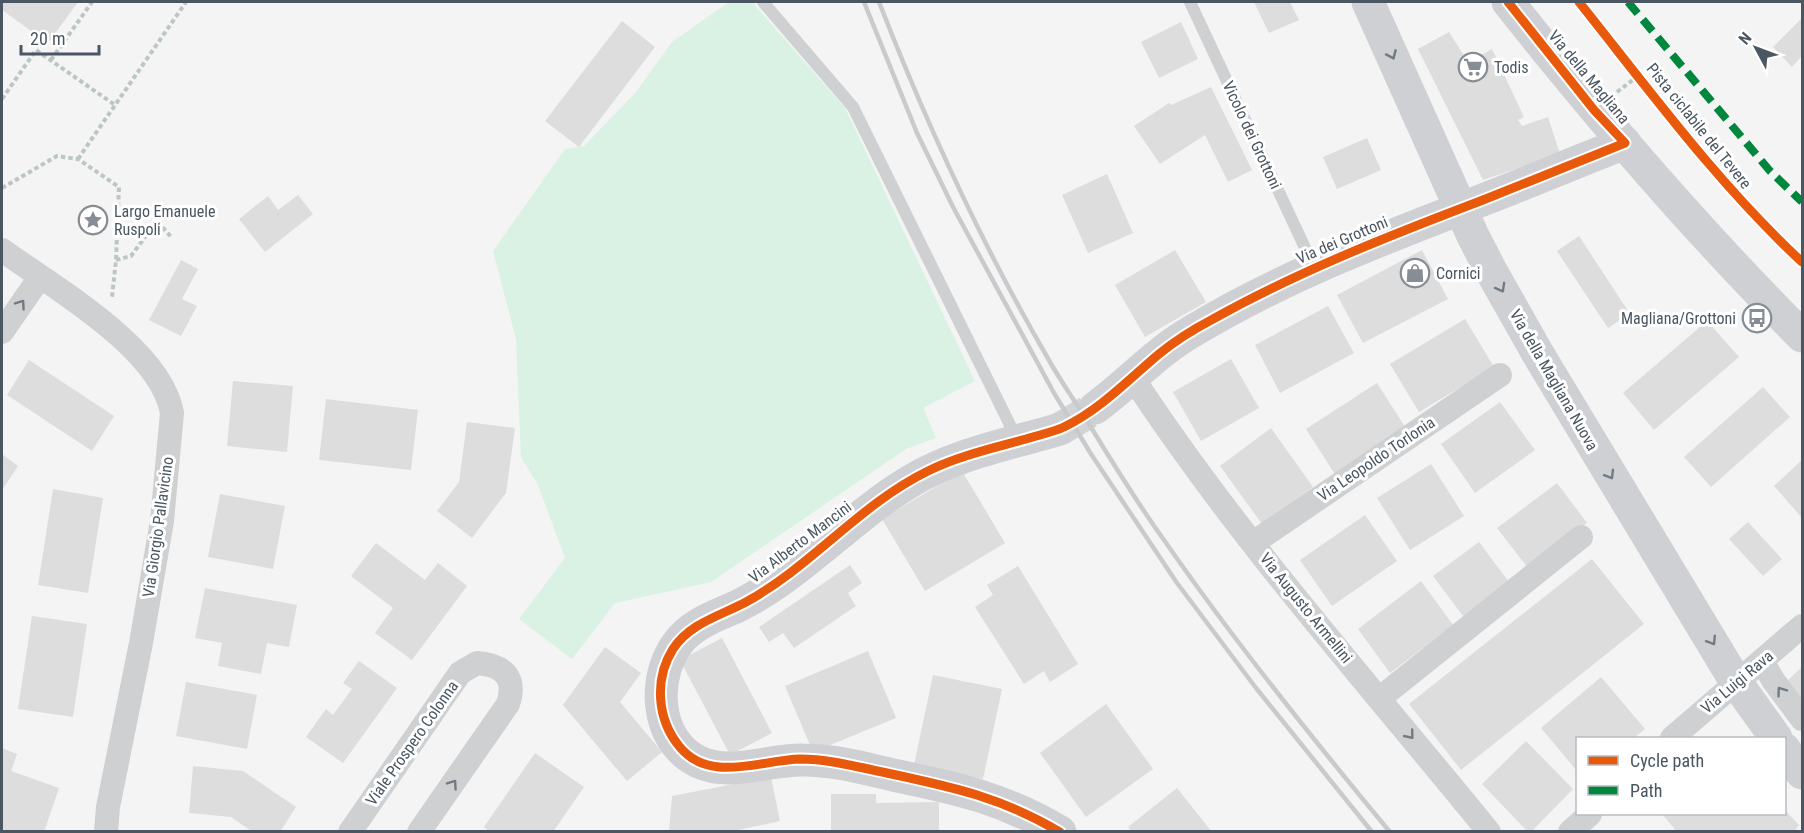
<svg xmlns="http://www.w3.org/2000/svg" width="1804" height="833" viewBox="0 0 1804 833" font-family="'Roboto Condensed',sans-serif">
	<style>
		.green { fill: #d9f2e3 }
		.building { fill: #ddddde }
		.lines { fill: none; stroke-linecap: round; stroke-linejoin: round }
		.secondary-tunnel { stroke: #d2d4d7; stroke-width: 33; stroke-dasharray: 33 16; stroke-linecap: butt }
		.path { stroke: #bcc7c4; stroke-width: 4; stroke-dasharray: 4.5 3; stroke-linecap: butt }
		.lane { stroke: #ced0d2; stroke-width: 12 }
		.street { stroke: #ced0d2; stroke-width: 24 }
		.secondary { stroke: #ced0d4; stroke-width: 33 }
		.rail { stroke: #c9cacc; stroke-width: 4.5 }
		.quiet { stroke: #00873e; stroke-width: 8; stroke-dasharray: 15 8; stroke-linecap: butt }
		.cycleway-casing { stroke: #fff; stroke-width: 13 }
		.cycleway { stroke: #e8590c; stroke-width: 9 }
		.oneway { stroke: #727b84 }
		.oneway2 { stroke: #727b83 }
		.labels { text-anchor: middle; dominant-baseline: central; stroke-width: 6; stroke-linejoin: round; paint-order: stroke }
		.poi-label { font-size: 16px; fill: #4a5661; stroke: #fff; text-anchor: start }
		.street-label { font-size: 16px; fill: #4a5661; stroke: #fff }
	</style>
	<rect width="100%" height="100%" fill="#f4f4f4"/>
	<path class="green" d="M729,2h23l93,106 130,273 -52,27 13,30 -30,11 -195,133 -96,21 -43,56 -53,-40 46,-61 -27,-73 -17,-28 -5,-118 -23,-88 72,-102 19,-3 52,-54 36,-50z"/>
	<g class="building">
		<path d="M2,2h76l-30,41 -46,-33z"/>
		<path d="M1254,2h36l9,18 -30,13z"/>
		<path d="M1802,18v38l-10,11 -19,-20z"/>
		<path d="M622,21l33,26 -76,100 -34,-26z"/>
		<path d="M1181,22l17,37 -39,19 -18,-36z"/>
		<path d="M1449,32l19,30 24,-13 32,68 -6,3 4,6 26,-9 12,37 -77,26 -65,-131z"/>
		<path d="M1211,87l41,83 -24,12 -23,-47 -45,29 -26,-38 35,-23 2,2z"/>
		<path d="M1367,138l14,32 -44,19 -14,-32z"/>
		<path d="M1107,174l26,59 -45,20 -26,-58z"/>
		<path d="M298,195l15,19 -48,38 -26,-33 29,-23 10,14z"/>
		<path d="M1579,236l51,78 -22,14 -51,-77z"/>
		<path d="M1175,250l31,52 -61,35 -30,-52z"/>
		<path d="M1422,250l26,49 -85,44 -26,-48z"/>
		<path d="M181,260l17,9 -16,30 15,7 -16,30 -32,-16z"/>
		<path d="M1328,306l26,47 -74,40 -25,-48z"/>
		<path d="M1465,319l29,48 -75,45 -29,-48z"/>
		<path d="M1707,321l32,36 -85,73 -31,-37z"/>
		<path d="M1231,359l28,49 -58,33 -28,-49z"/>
		<path d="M29,360l85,56 -22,35 -85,-56z"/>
		<path d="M233,381l60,5 -6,66 -60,-6z"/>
		<path d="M1377,383l30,47 -71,46 -30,-47z"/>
		<path d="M1763,387l27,30 -79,70 -27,-30z"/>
		<path d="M326,399l92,11 -7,60 -92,-10z"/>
		<path d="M1500,402l35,48 -60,43 -34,-49z"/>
		<path d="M467,422l48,6 -9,65 -34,45 -35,-27 22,-29z"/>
		<path d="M1271,428l42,59 -51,37 -42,-58z"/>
		<path d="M2,454l16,12 -16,24z"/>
		<path d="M1802,460v58l-28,-32z"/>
		<path d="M1431,464l33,52 -54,34 -33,-52z"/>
		<path d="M962,471l43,72 -80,48 -43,-72z"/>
		<path d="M1557,483l30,40 -59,45 -31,-40z"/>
		<path d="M53,489l50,9 -15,95 -50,-8z"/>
		<path d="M220,494l65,12 -12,63 -65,-12z"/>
		<path d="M1365,515l32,46 -65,45 -32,-46z"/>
		<path d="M1748,522l34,37 -19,17 -34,-37z"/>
		<path d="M1479,542l30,40 -46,34 -30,-40z"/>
		<path d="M376,543l49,37 13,-17 29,23 -55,74 -37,-27 18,-25 -42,-32z"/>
		<path d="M1592,559l52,65 -183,146 -52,-66z"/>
		<path d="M850,565l12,18 -14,10 8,13 -62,42 -11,-15 -14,9 -10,-15z"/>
		<path d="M1018,566l60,98 -28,18 -6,-11 -20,13 -49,-77 18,-12 -6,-10z"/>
		<path d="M1421,581l32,44 -63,48 -32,-44z"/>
		<path d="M205,588l92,17 -8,42 -22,-4 -6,31 -43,-8 4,-23 -27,-5z"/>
		<path d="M32,616l55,8 -14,93 -55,-8z"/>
		<path d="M722,638l50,95 -42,22 -50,-95z"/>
		<path d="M605,647l36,26 -21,29 42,50 -35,29 -64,-76z"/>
		<path d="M868,651l28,67 -83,34 -28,-66z"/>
		<path d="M359,661l38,27 -54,75 -37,-26 20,-28 7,6 19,-26 -9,-6z"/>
		<path d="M1802,667v35l-14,-22z"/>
		<path d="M933,675l69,14 -19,90 -69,-14z"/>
		<path d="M1601,677l44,52 -11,9h-56v34l-37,-44z"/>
		<path d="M186,682l71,13 -10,54 -71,-13z"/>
		<path d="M1106,704l47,65 -67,48 -46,-64z"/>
		<path d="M1526,741l47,48 -42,43h-3l-46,-48z"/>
		<path d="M2,748l15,6 -6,17 48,17 -15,44h-42z"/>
		<path d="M535,753l49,34 -31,45h-63l-6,-5z"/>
		<path d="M193,766l50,5 53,36 -16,25h-27l-22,-15 -42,-4z"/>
		<path d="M771,777l9,44 -51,11h-60l3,-36z"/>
		<path d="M1177,788l35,44h-80l-4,-5z"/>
		<path d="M831,794h45v9l63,-1v30h-108z"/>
		<path d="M1784,809l15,16 -5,7h-117l-15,-18h122z"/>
	</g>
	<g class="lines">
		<path class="secondary-tunnel" d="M1060,429l35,-21"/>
		<g class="path">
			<path d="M51,60l41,-58"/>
			<path d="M1617,92l21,-16"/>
			<path d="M2,99l34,-49 79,55"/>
			<path d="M78,159l108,-157"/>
			<path d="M2,188l55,-32 21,3 41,28 -3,73 -4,37"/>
			<path d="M116,260l15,-4 26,-35 15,17"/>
		</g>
		<g class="lane">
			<path d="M763,2l90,105 164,332"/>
			<path d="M1190,2l124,265"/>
		</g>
		<g class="street">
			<path d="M2,250c51,37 159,98 170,163l-10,108 -21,122 -33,164 -2,25"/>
			<path d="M2,332l38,-55"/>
			<path d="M1133,378c105,160 235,305 356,454"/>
			<path d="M1253,543l247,-168"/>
			<path d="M1762,661l11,19 29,39"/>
			<path d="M1380,698l201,-161"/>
			<path d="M1672,738l130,-112"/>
			<path d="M350,832l110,-159 17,-10c26,2 40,14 31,41l-89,128"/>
			<path d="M1570,832l20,-18"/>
		</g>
		<g class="secondary">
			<path d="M1368,2l105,234 17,33 48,85 198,328 40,56"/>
			<path d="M1508,2c92,116 189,229 294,334"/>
			<path d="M1095,408c33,-24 60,-55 96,-76 92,-56 194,-94 294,-133 47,-18 93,-38 140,-56"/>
			<path d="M1784,749l18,24"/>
			<path d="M1060,832c-57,-34 -104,-44 -167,-57 -30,-7 -59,-15 -90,-15 -33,-1 -72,17 -104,2 -46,-21 -48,-90 -17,-124 14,-15 35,-23 54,-31 65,-32 113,-89 175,-126 44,-27 99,-37 149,-52"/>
		</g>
		<g class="rail">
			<path d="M864,2l53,131 36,74 101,186 37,61 86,129 79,105 116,144"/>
			<path d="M879,2c48,123 104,245 171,360 10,18 23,36 34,54 26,42 51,84 80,124 70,101 147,197 226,292"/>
		</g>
		<path class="quiet" d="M1628,2l142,169 32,31"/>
		<g class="cycleway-casing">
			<g id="cycleway">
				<path d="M1579,2c71,89 139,182 223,260"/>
				<path d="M1060,832c-59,-35 -108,-45 -173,-59 -29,-6 -58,-14 -87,-14 -40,1 -91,25 -121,-13 -22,-27 -25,-67 -6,-97 17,-26 47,-33 73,-47 66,-36 114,-98 182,-131 30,-15 66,-23 98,-32 13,-4 27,-7 38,-12 37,-18 65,-48 95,-73 17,-14 35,-25 54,-35 86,-48 178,-84 270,-119 48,-19 95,-38 142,-57l-31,-33 -86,-108"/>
			</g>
		</g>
		<use href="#cycleway" class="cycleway"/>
	</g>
	<defs><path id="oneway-chevron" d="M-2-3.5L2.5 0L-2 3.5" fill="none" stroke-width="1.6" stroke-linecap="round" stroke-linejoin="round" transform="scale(1.5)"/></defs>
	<g class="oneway">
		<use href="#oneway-chevron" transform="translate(1392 55) rotate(66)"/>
		<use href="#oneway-chevron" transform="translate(1501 288) rotate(61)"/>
		<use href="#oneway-chevron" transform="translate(1610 475) rotate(59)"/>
		<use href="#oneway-chevron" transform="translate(1712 641) rotate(58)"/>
	</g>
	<g class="oneway2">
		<use href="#oneway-chevron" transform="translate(21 304) rotate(-55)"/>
		<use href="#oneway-chevron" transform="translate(1781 691) rotate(-126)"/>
		<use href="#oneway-chevron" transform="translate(1410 735) rotate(51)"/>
		<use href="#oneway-chevron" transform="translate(453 784) rotate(-55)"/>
	</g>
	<defs>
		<g id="supermarket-ring" transform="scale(1.5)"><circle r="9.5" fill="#fff" stroke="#868d94" stroke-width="1.5"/><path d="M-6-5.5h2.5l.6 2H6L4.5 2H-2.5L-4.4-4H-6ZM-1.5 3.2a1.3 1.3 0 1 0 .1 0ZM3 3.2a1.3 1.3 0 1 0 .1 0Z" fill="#868d94"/></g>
		<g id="sight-ring" transform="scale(1.5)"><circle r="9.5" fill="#fff" stroke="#868d94" stroke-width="1.5"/><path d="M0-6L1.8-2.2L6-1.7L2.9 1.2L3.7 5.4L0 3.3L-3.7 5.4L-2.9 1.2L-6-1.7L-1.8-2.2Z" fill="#868d94"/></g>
		<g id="shop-ring" transform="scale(1.5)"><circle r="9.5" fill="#fff" stroke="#868d94" stroke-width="1.5"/><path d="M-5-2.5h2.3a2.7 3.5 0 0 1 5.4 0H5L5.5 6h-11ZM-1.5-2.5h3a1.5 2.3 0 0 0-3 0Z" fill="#868d94"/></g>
		<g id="bus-ring" transform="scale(1.5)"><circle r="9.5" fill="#fff" stroke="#868d94" stroke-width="1.5"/><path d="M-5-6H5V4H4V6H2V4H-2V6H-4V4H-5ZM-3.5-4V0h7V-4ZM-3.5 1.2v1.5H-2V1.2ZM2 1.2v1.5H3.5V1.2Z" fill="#868d94"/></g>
	</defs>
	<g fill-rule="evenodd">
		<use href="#supermarket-ring" x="1473" y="67"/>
		<use href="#sight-ring" x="93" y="220"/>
		<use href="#shop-ring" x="1415" y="273"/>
		<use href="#bus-ring" x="1757" y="318"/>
	</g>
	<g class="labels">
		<g class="poi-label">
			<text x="1494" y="67">Todis</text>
			<text x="114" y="211">Largo Emanuele<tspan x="114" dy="18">Ruspoli</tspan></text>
			<text x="1436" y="273">Cornici</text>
			<text x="1736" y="318" text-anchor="end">Magliana/Grottoni</text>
		</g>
		<g class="street-label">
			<text transform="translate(1589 77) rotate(50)">Via della Magliana</text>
			<text transform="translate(1699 126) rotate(51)">Pista ciclabile del Tevere</text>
			<text transform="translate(1252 135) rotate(65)">Vicolo dei Grottoni</text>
			<text transform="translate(1342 240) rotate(-23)">Via dei Grottoni</text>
			<text transform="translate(1554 380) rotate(60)">Via della Magliana Nuova</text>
			<text transform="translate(1376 459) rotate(-34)">Via Leopoldo Torlonia</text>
			<text transform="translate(158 527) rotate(-82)">Via Giorgio Pallavicino</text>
			<text transform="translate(800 542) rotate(-37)">Via Alberto Mancini</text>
			<text transform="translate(1306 608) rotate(51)">Via Augusto Armellini</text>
			<text transform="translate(1737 682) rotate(-40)">Via Luigi Rava</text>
			<text transform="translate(412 743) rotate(-55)">Viale Prospero Colonna</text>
		</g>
	</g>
	<rect width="1804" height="833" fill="none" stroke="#4a5661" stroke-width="6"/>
	<rect x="1576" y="737" width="210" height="78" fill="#ffffff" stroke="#b7bbc0" stroke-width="1.5"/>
	<rect x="1588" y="756" width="30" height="9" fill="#e8590c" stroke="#b7bbc0" stroke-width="1.5"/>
	<text x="1630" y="767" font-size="18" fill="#4a5661">Cycle path</text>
	<rect x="1588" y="786" width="30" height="9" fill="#00873e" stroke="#b7bbc0" stroke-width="1.5"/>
	<text x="1630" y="797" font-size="18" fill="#4a5661">Path</text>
	<g transform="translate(1756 48) rotate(311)" stroke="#ffffff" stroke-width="4.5" paint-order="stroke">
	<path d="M0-4.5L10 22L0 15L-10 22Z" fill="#4a5661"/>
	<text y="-9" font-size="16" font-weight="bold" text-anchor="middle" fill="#4a5661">N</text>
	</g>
	<path d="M21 45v9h78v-9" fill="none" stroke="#4a5661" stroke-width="3"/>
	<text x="30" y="45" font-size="18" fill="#4a5661" stroke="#ffffff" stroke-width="4.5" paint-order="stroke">20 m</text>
</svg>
